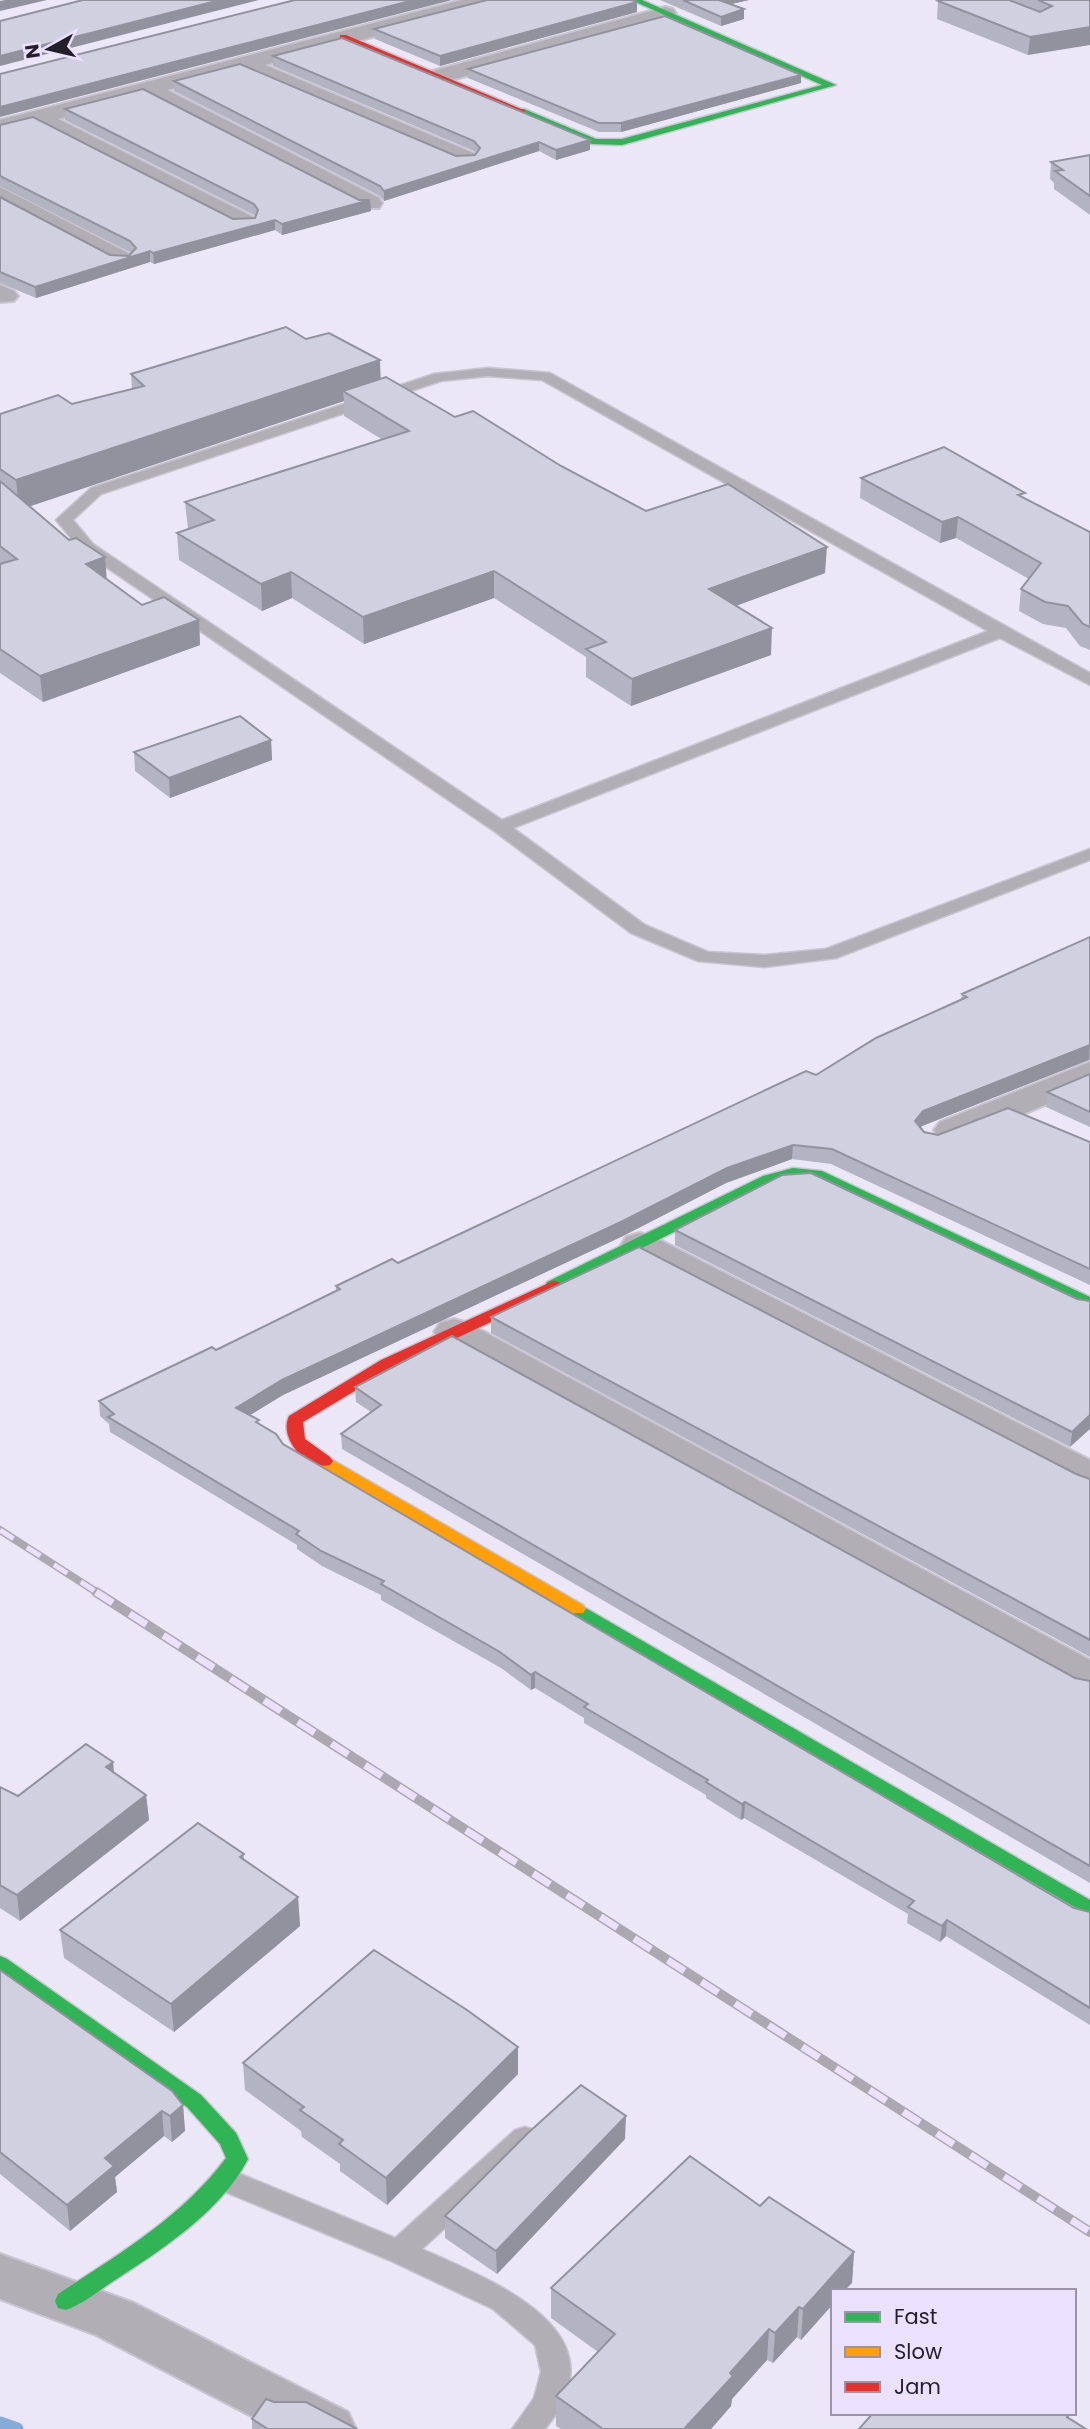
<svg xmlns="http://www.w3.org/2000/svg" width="1090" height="2429" viewBox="0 0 1090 2429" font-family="Poppins,sans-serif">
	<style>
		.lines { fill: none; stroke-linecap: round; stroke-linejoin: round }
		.stream { stroke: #86abd8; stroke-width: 13 }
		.lane-casing { stroke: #c9c5d0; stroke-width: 3 }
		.street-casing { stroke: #c9c5d0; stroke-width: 4 }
		.fast-casing { stroke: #c9c5d0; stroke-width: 3 }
		.slow-casing { stroke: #c9c5d0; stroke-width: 3 }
		.jam-casing { stroke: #c9c5d0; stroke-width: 3 }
		.lane { fill: #b2aeb5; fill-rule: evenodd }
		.street { fill: #b2aeb5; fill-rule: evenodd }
		.fast { fill: #30b455; fill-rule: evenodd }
		.slow { fill: #ff9f0a; fill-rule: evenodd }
		.jam { fill: #e5322d; fill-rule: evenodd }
		.rail-far1-casing { stroke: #aca8b1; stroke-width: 8 }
		.rail-casing { stroke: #aca8b1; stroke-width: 10 }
		.rail-far1 { stroke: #ebe1fc; stroke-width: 5; stroke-dasharray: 16; stroke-linecap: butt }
		.rail { stroke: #ebe1fc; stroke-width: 7; stroke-dasharray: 20; stroke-linecap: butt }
		.wall { fill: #b3b3c2 }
		.shaded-wall { fill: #92929e }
		.building { fill: #d0d0e1; stroke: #92929e; stroke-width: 2 }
	</style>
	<rect width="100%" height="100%" fill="#ece7f6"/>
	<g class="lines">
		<path class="stream" d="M0,2423l17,6"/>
		<g class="lane-casing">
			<g id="lane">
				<path d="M488,368l62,5 540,300v12l-90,-47 -487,190 132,97 63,27 57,3 61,-6 264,-100v11l-254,98 -71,9 -67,-6 -67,-28 -137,-102 -413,-281 -25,-30 35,-32 343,-114zM488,376l54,4 446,251 -486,189 -409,-276 -20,-24 28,-26 340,-113z"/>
				<path d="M525,2127l10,3 4,8 -4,8 -113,103c70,32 205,82 123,180h-33l22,-31 7,-26 -6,-27 -42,-36 -104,-49 -173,-72 -4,-8 4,-8 10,-4 169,70 120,-108z"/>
			</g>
		</g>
		<g class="street-casing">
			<g id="street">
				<path d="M462,0h36l-3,5 -230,60 208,88 4,5 -4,5h-16l-216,-92 -74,19 212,108 3,5 -3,5h-18l-217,-112 -86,23 195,98 3,5 -3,5h-18l-201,-102 -34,9v-14z"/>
				<path d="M665,7l8,2 3,5 -3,5 -236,65 -11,-7 3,-5z"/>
				<path d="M0,187l130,67 4,5 -4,5h-18l-112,-60z"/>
				<path d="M0,285l14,6 4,5 -4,5 -14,1z"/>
				<path d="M1090,1062v24l-124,52 -13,3 -13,-3 -6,-8 6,-8z"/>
				<path d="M640,1233l14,4 436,223v31l-15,-4 -449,-234 -5,-8 5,-8z"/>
				<path d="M454,1319l14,4 622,337v36l-16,-5 -634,-350 -6,-9 6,-9z"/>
				<path d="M0,2254l134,49 214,109 8,17h-80l-180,-94 -96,-36z"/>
			</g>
		</g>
		<g class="fast-casing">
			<g id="fast">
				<path d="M631,0h11l194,85 -214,60 -30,-1 -74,-31v-4h6l72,30h26l200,-54z"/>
				<path d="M793,1168l29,3 268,126v11l-276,-129 -21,-1 -20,4 -214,108h-12l-2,-4 2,-4 216,-106z"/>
				<path d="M577,1603l513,297v16l-519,-303 -3,-4 3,-4z"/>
				<path d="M0,1956l7,3 194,136 35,38 12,26c-28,54 -87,91 -136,123 -15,10 -29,22 -46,28l-8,-2 -3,-7 3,-7c61,-40 124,-77 168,-136l-6,-14 -33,-37 -187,-133z"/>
			</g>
		</g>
		<g class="slow-casing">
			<path id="slow" d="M324,1455l259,150 3,4 -3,4h-12l-253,-148 -3,-4 3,-4z"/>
		</g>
		<g class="jam-casing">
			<g id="jam">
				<path d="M340,35h6l180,76 -8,2 -178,-74z"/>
				<path d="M553,1281l6,1 2,4 -2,4 -166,78 -90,54 2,17 25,18 3,4 -3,4c-23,6 -52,-27 -41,-49l92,-56z"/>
			</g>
		</g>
		<use href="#lane" class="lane"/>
		<use href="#street" class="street"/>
		<use href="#fast" class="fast"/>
		<use href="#slow" class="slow"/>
		<use href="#jam" class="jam"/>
		<g class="rail-far1-casing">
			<path id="rail-far1" d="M0,1530l98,63"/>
		</g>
		<g class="rail-casing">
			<path id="rail" d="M96,1592l994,640"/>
		</g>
		<use href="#rail-far1" class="rail-far1"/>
		<use href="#rail" class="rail"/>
	</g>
	<g class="wall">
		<path d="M660,0h89l-18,4 13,5v10l-23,7z"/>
		<path d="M942,0h148l-62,55 -91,-36 1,-18z"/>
		<path d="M637,2v10l-197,54 -65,-27 -1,-10z"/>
		<path d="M273,56l317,94 -34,10 -17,-9 -155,50 -4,-5 -206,-105v-10l282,75 19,-1 1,-2 -2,-2 -201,-85z"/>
		<path d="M468,69l333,14 -180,49h-22l-131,-54z"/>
		<path d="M65,109l306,102 -89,24 -7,-5 -121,34 -4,-2 -114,36 -36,-15v-86l110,58 19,1 3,-3 -132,-67v-61l233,94 22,-1v-2l-1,-1 -189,-95z"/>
		<path d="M1090,155v60l-36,-26v-6l-4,-4 1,-17z"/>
		<path d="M306,339l149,78 106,49 85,45 179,62 -89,33 35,49 -140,51 -45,-29v-20l-92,-59 -130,46 -72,-46 -30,13 -83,-51 -2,-27 11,-4 -3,-27 198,-62 -39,-24v-15l-314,105 77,73 35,26 57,15 1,25 -157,57 -43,-29v-259l72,-10 60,-15 -1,-15z"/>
		<path d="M861,478l164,21 65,33v118l-10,-4 -14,-18 -23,-4 -24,-13 2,-22 8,-10 -73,-41 -16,5 -80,-45z"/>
		<path d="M271,740l1,20 -102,38 -35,-27 -1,-19z"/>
		<path d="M1090,937v123h-1l-167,66 -2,2 4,4 14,3 152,7v143l-259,-121 -39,-5 -66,24 -103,53 -340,159 -33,20 33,29 791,464 16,4v113l-144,-89 -6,6 -33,-19 1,-9 -164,-96 -3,2 -35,-22v-3l-122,-72v-5l-49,-30 -4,2 -30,-22 -120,-68v-5l-59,-29 -25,-17v-4l-187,-113 -1,-8 -9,-8 -1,-15 117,-51 120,-59v-5l62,-23 418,-188 145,-75 1,-6z"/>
		<path d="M1090,1074v53l-44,-20 1,-15z"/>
		<path d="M675,1230l415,71 -20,146 -395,-202z"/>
		<path d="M491,1317l585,157 14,5v178l-599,-324z"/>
		<path d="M355,1387l720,291 15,3v202l-748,-434 -1,-15 30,-22 -15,-10z"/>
		<path d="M113,1762l1,11 32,22 3,25 -129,101 -20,-13v-121l18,9z"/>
		<path d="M244,1854v6l54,37 2,29 -126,106 -110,-74 -4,-28z"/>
		<path d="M0,1970l183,135 2,26 -13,11 -8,-6 -49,41 2,15 -47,39 -70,-57z"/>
		<path d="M518,2047v27l-131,131 -47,-34v-7l-38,-27 -1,-6 -56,-41 -2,-27z"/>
		<path d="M625,2139l-128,135 -52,-36v-22z"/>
		<path d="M760,2206l94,46 -2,31 -19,8v13l-32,36 -4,-3 -24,26 -6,-3 -35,39 -1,7 -20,23h-150l-5,-3v-30l42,-44 -47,-34v-30z"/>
		<path d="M274,2402l83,27h-105v-10z"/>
	</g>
	<g class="shaded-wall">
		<path d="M5,0h42l-47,11v-10z"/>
		<path d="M220,0h39l-259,66v-10z"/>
		<path d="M414,0h38l-452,117v-10z"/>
		<path d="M715,0h34l-35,8z"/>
		<path d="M637,2v10l-197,54v-10z"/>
		<path d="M744,9v10l-23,7v-9z"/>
		<path d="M1090,27v18l-62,10 2,-18z"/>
		<path d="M801,75v8l-180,49v-9z"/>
		<path d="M590,140v10l-34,10v-10z"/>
		<path d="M539,142v9l-155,50v-10z"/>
		<path d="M370,200l1,11 -89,24v-11z"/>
		<path d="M275,220v10l-121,34 -1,-11z"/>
		<path d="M150,251v11l-114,36 -1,-11z"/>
		<path d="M380,360l1,29 -38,2 1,10 -325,109 -3,-30z"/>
		<path d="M958,517l-2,21 -16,5 2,-21z"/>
		<path d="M827,547l-2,26 -117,43 1,-27z"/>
		<path d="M105,557l2,25 -21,-18z"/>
		<path d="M494,571v27l-130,46 -1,-27z"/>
		<path d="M291,572l1,26 -30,13 -1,-27z"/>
		<path d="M199,620l1,25 -157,57 -3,-26z"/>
		<path d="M772,628l-1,27 -140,51 1,-27z"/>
		<path d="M271,740l1,20 -102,38 -1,-20z"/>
		<path d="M1090,1045l-1,15 -167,66 -8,10 1,-15 8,-10z"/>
		<path d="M793,1145l-1,14 -66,24 -103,53 -340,159 -46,28 -1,-15 46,-28 445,-212z"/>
		<path d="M1090,1415v14l-20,18 2,-15z"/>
		<path d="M535,1672v16l-4,2v-15z"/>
		<path d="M113,1762l2,25 -9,-20z"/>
		<path d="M146,1795l3,25 -129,101 -3,-26z"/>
		<path d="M745,1802l-1,16 -3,2 1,-16z"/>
		<path d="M298,1897l2,29 -126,106 -3,-28z"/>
		<path d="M947,1920l-1,16 -6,6 2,-16z"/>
		<path d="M518,2047v27l-131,131 -1,-27z"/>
		<path d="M183,2105l2,26 -13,11 -2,-26z"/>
		<path d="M162,2111l2,25 -49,41 2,15 -47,39 -3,-26 38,-47z"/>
		<path d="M626,2116l-1,23 -128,135 -1,-23z"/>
		<path d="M854,2252l-2,31 -8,8h-11v13l-32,36 2,-31z"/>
		<path d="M799,2307l-2,30 -24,26 2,-30z"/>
		<path d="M769,2329l-2,31 -35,39 -1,7 -20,23h-26l45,-56z"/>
	</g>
	<g class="building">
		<path d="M83,0h137l-220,56v-35z"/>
		<path d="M295,0h119l-414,107v-33z"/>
		<path d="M487,0h145l5,2 -197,54 -66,-27z"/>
		<path d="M683,0h36l25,9 -23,8z"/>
		<path d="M942,0h67l31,12 12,-6 -14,-6h52v27l-60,10 -92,-36z"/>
		<path d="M665,16l136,59 -180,48h-22l-131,-54z"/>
		<path d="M342,38l248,102 -34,10 -17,-8 -155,49 -4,-5 -206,-105 66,-17 216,92 19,-1 5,-7 -6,-7 -201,-85z"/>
		<path d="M143,89l216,111h11l-88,24 -7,-4 -122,33 -3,-2 -115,36 -35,-15v-75l110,58 19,1 7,-8 -6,-7 -130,-65v-51l33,-8 200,102 22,-1 3,-8 -4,-6 -189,-95z"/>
		<path d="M1090,155v41l-35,-25 8,-1 -12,-8z"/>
		<path d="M286,327l20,12 23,-6 51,27 -364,120 -16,-11v-55l58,-19 14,9 72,-18 -13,-12z"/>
		<path d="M386,377l69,40 18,-6 88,55 85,45 82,-27 99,63 -118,42 63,39 -140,51 -46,-30 20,-7 -112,-71 -131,46 -72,-45 -30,12 -84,-51 37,-13 -29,-18 224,-71 -66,-40z"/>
		<path d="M944,447l81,46 -7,2 72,37v95l-7,-3 -15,-18 -23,-4 -24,-13 20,-26 -83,-46 -16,5 -81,-44z"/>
		<path d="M0,481l69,59 7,-2 29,19 -19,7 56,41 22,-8 35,23 -159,56 -40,-27v-85l17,-5 -17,-13z"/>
		<path d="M240,716l31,24 -102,38 -35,-26z"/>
		<path d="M1090,937v108l-167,66 -8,10 9,11 14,3 70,-27 82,34v127l-258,-120 -39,-4 -66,23 -104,53 -341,159 -46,28 23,12 -3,2 20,12 7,10 791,464 16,4v96l-143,-88 -5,6 -34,-19 6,-6 -169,-99 -3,2 -36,-22 2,-2 -124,-73 4,-3 -53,-32 -4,3 -31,-23 -119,-68 3,-3 -63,-30 -25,-17 3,-3 -191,-114 6,-3 -15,-13 113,-54 4,3 124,-61 -4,-3 56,-27 6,4 408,-192 10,4 60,-37 91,-41 -5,-3z"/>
		<path d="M1090,1074v38l-43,-20z"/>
		<path d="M811,1173l266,126 13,2v114l-18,17 -397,-202 107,-55z"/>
		<path d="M639,1247l437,227 14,5v161l-599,-323z"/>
		<path d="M452,1336l623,342 15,3v185l-749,-432 40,-29 -26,-18z"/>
		<path d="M86,1744l27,18 -7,5 40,28 -129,100 -17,-10v-98l18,9z"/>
		<path d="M198,1823l46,31 -4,3 58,40 -127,107 -111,-74z"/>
		<path d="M374,1950l93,60 51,37 -132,131 -47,-34 4,-4 -43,-30 4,-3 -61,-44z"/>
		<path d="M0,1970l172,121 11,14 -13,11 -8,-5 -57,47 9,8 -47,39 -67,-53z"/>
		<path d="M581,2085l45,31 -130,135 -51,-35 83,-83z"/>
		<path d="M690,2156l70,50 9,-9 85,55 -51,57 -4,-2 -24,26 -6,-4 -39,44 3,3 -49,53h-81l-47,-33 59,-62 -64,-46z"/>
		<path d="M266,2399l8,3h32l51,27h-89l-16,-10z"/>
		<path d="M873,2413h198l-4,4 19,12h-227z"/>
	</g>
	<rect x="831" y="2289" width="245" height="126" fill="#ebe1fc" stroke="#9b93a8" stroke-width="2"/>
	<rect x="845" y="2312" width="35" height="10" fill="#30b455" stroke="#9b93a8" stroke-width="2"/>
	<text x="894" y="2324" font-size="21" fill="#231f2a">Fast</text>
	<rect x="845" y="2347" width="35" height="10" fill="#ff9f0a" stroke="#9b93a8" stroke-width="2"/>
	<text x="894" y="2359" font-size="21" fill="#231f2a">Slow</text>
	<rect x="845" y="2382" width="35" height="10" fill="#e5322d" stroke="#9b93a8" stroke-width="2"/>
	<text x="894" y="2394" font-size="21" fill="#231f2a">Jam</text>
	<g transform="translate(49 49) rotate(262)" stroke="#ebe1fc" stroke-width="5" paint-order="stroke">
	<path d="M0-5L12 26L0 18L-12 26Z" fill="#231f2a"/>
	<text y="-10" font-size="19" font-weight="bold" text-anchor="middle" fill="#231f2a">N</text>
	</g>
</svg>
